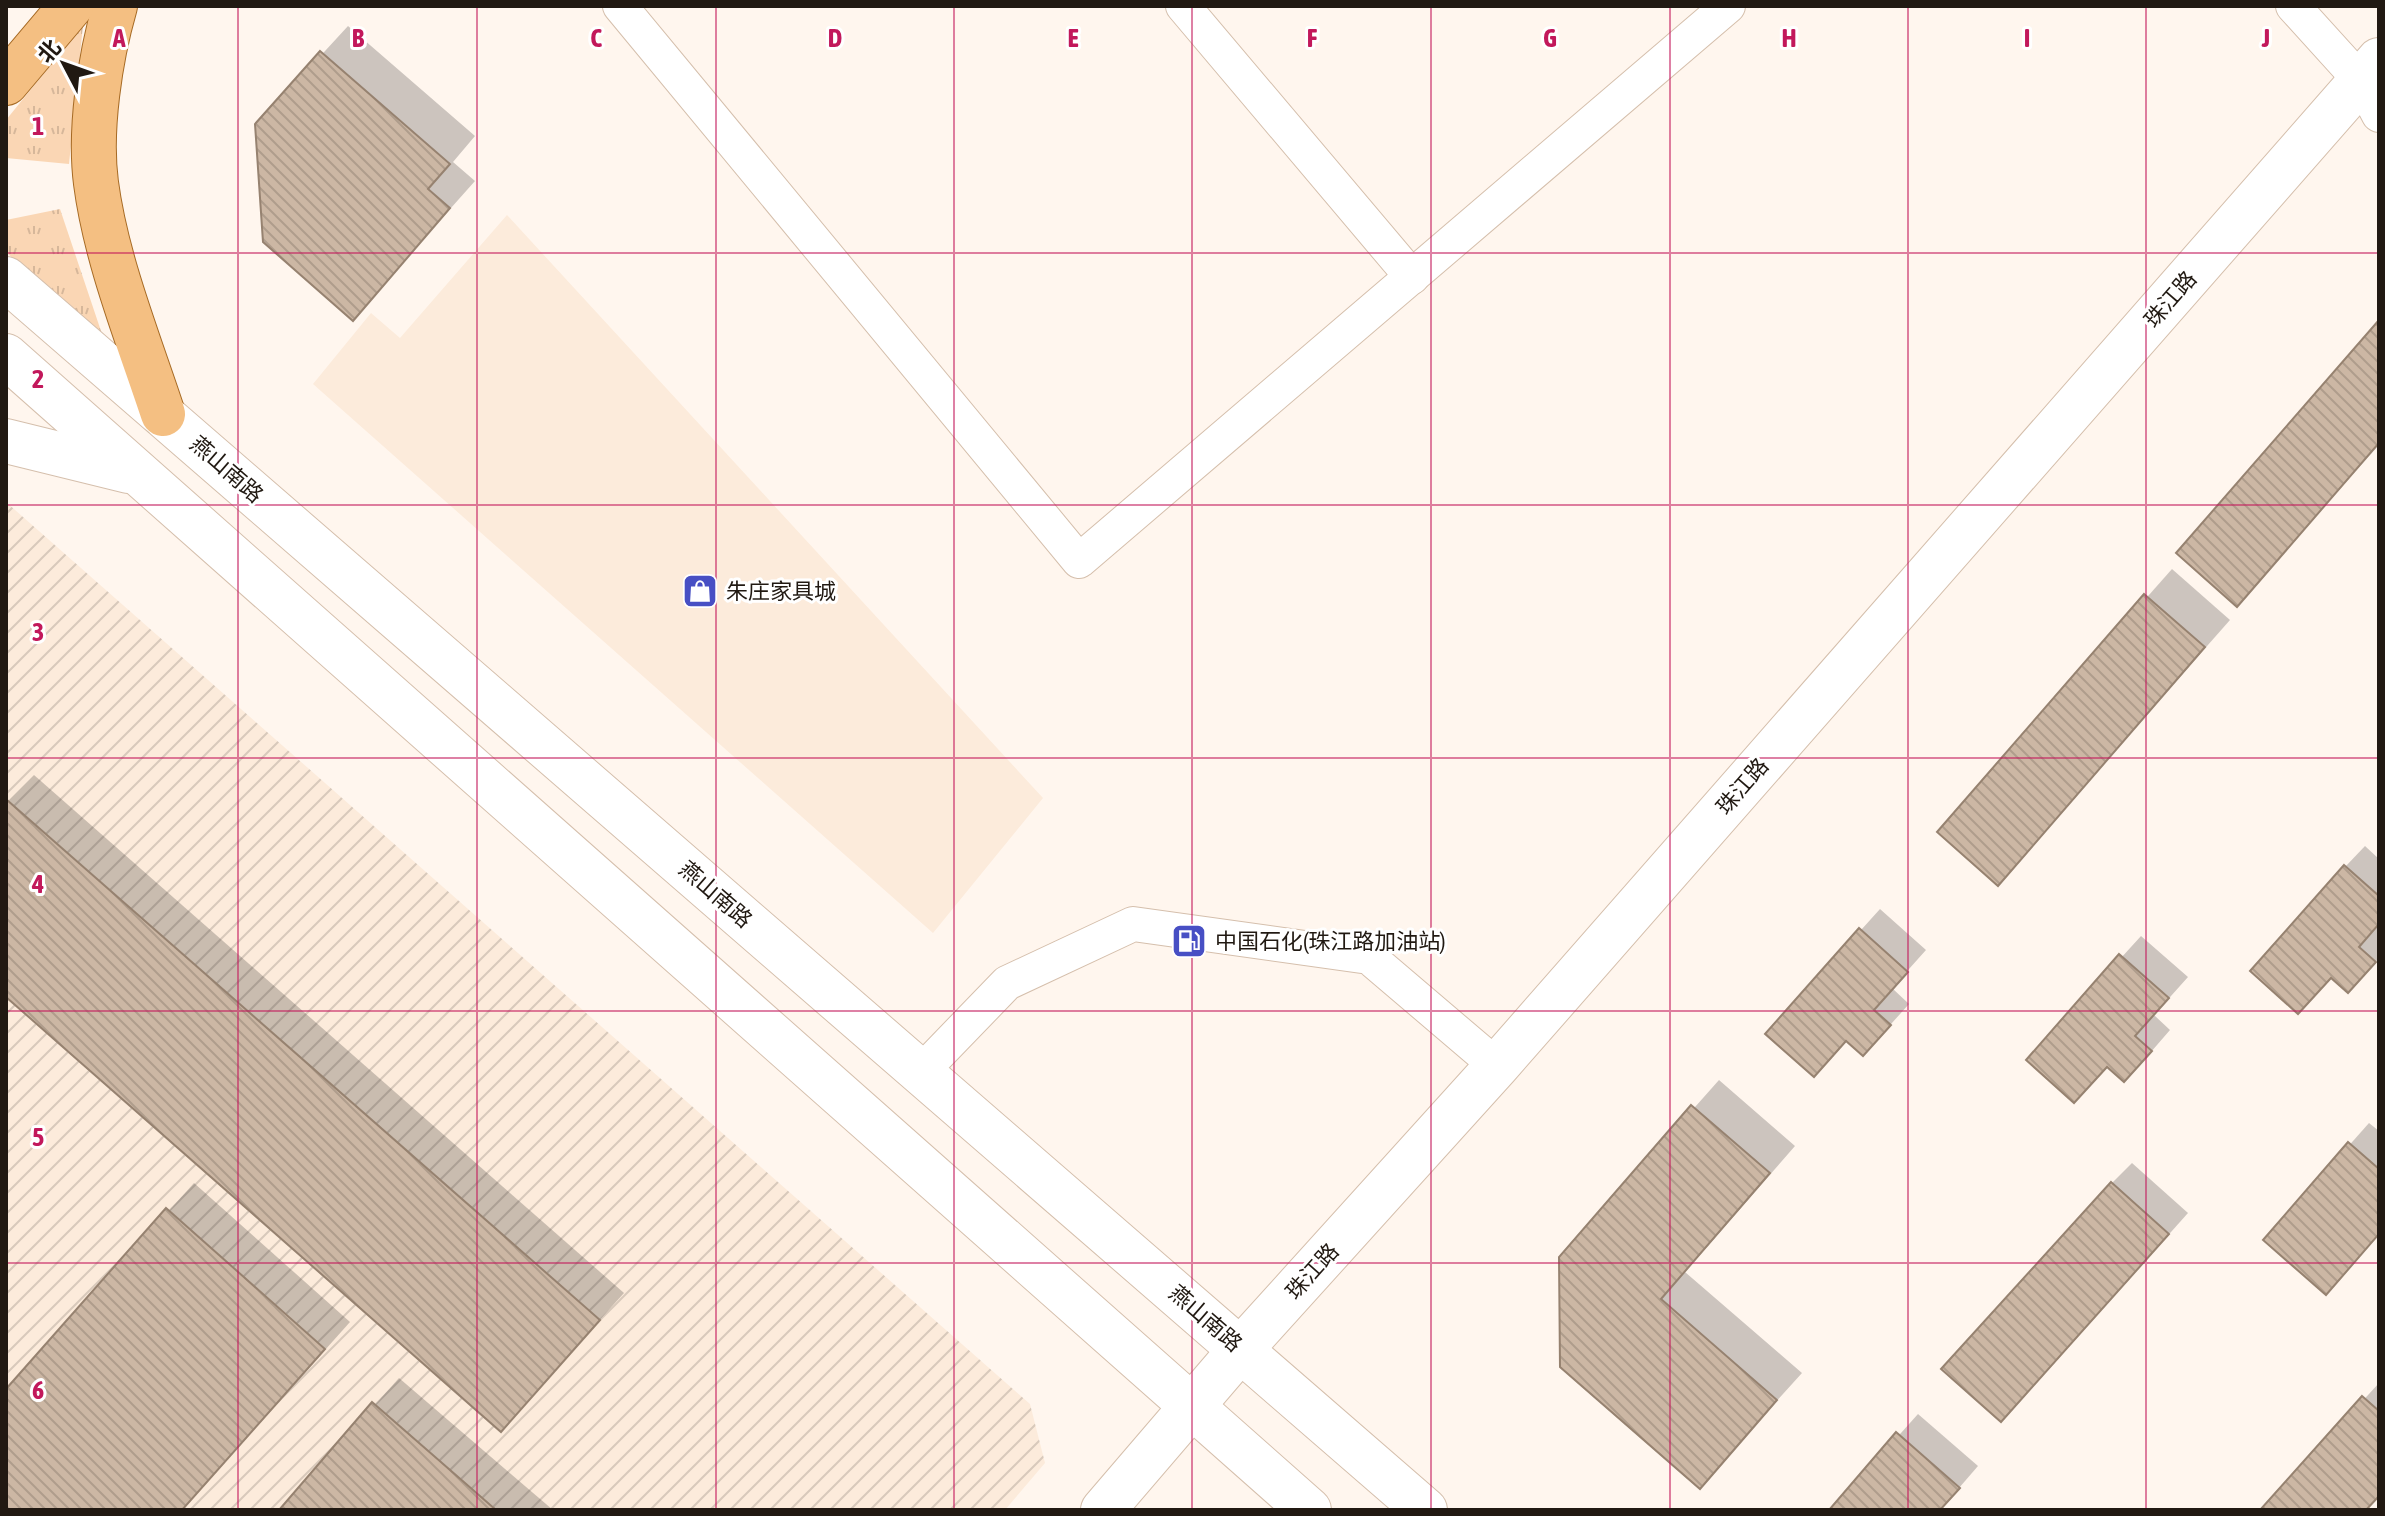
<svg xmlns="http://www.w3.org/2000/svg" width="2385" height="1516" viewBox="0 0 2385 1516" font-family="'Asap Condensed','Noto Sans SC',sans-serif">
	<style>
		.built { fill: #fcebdb }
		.industrial { fill: url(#industrial-furrows) }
		.grass { fill: url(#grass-tufts) }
		.shadow { fill: #0003 }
		.building { fill: url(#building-back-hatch); stroke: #968270; stroke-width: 2 }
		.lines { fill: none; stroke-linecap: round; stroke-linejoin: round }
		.street-casing { stroke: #d5bfac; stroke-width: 36 }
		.secondary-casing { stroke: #d5bfac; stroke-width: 46 }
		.primary-casing { stroke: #a66a24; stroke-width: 46 }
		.street { stroke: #fff; stroke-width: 34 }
		.secondary { stroke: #fff; stroke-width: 44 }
		.primary { stroke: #f4bf82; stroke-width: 44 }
		.grid { fill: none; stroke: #c2185b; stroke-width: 2; stroke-opacity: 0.55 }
		.labels { text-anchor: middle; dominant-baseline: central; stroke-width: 6; stroke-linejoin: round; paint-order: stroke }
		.street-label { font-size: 22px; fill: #211912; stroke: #fff }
		.poi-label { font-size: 22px; fill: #211912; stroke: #fff; text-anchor: start }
		.grid-label { font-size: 26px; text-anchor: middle; font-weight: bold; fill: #c2185b; stroke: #fff; stroke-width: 6; stroke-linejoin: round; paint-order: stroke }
	</style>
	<defs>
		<pattern id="industrial-furrows" width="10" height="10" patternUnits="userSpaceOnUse" patternTransform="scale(2)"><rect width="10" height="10" fill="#fcebdb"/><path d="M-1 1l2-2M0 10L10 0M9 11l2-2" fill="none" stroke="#d8c9bb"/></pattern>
		<pattern id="grass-tufts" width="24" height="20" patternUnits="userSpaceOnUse" patternTransform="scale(2)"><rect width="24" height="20" fill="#fad6b4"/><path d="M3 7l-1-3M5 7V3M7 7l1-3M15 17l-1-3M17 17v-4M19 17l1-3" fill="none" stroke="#d6b79a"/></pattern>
		<pattern id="building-back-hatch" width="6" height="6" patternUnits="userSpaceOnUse" patternTransform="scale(2)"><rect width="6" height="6" fill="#ccb7a4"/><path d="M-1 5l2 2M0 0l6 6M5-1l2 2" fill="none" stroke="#af9d8c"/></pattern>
	</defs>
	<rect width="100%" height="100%" fill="#fff6ee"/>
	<path class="built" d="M507,215l536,583 -110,135 -620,-549 58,-71 29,25z"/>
	<path class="industrial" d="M6,502l1024,902 15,59 -40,47h-999z"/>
	<g class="grass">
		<path d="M83,25l-14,139 -63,-6v-38z"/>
		<path d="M60,209l45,134 -99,-91v-32z"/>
	</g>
	<g class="shadow">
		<path d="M348,26l127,110 -22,26 22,19 -122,137 -96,-193z"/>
		<path d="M2379,323v122l-142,159z"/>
		<path d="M2172,569l58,51 -232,263 -59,-51z"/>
		<path d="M34,775l590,518 -123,136 -495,-435v-191z"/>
		<path d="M2365,846l14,13v99l-11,13 -36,5 13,-109z"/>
		<path d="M1880,909l46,41 -34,38 17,16 -26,29 -36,6 -79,-6z"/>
		<path d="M2141,936l47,41 -34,38 16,15 -26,30 -36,5 -80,-5z"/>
		<path d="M1719,1080l76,66 -110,126 117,101 -102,113 -139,-228z"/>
		<path d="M2369,1123l10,8v103l-114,6z"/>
		<path d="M2132,1163l56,50 -167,187 91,-217z"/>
		<path d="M194,1183l156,139 -168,188h-176v-118z"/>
		<path d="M399,1378l154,132h-272z"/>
		<path d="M2379,1383v112l-13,15h-103z"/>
		<path d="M1918,1414l60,52 -38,44h-108z"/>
	</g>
	<g class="building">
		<path d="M320,51l130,113 -22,25 22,19 -97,113 -90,-79 -8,-118z"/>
		<path d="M2379,320v123l-142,164 -61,-54z"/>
		<path d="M2144,594l61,53 -207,239 -61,-54z"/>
		<path d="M7,800l593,520 -99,112 -495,-435z"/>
		<path d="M2344,865l35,31v28l-20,23 17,15 -28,31 -17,-15 -33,36 -48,-43z"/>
		<path d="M1859,928l49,44 -34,38 17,15 -28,31 -17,-15 -32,36 -49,-43z"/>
		<path d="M2119,954l50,44 -34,38 17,15 -28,31 -17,-15 -33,36 -48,-43z"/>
		<path d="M1691,1105l79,68 -109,126 116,101 -77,89 -140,-122 -1,-110z"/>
		<path d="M2348,1142l31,27v65l-53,61 -63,-55z"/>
		<path d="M2111,1182l58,52 -168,188 -60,-53z"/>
		<path d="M166,1208l159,141 -143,161h-176v-121z"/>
		<path d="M2362,1396l17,15v85l-13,14h-106z"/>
		<path d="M372,1402l124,108h-217z"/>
		<path d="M1896,1432l64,56 -20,22h-111z"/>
	</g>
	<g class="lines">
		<g class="street-casing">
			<g id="street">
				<path d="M620,6l459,555 649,-555"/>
				<path d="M1183,6l229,271"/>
				<path d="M2293,6l68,75 18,34"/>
				<path d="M921,1072l86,-89 126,-59 236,33 128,109"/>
			</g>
		</g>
		<g class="secondary-casing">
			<g id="secondary">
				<path d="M6,279l1419,1231"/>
				<path d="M6,356l1303,1154"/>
				<path d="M6,441l122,30"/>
				<path d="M1103,1510l138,-161 256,-283 882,-1006"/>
			</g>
		</g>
		<g class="primary-casing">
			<g id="primary">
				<path d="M115,6c-15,52 -26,124 -19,177 10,77 43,158 67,231"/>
				<path d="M6,83l65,-77"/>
			</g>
		</g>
		<use href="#street" class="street"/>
		<use href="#secondary" class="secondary"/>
		<use href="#primary" class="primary"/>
	</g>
	<path class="grid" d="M238,6v1504M477,6v1504M716,6v1504M954,6v1504M1192,6v1504M1431,6v1504M1670,6v1504M1908,6v1504M2146,6v1504M6,253h2373M6,505h2373M6,758h2373M6,1011h2373M6,1263h2373"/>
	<defs>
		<g id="shop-square" transform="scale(1.8)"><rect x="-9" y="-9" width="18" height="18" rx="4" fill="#474fc4" stroke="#fff"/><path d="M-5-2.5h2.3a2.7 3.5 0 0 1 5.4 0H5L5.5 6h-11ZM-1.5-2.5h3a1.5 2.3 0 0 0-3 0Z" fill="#fff"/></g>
		<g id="fuel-square" transform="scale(1.8)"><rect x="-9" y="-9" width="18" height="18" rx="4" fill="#474fc4" stroke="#fff"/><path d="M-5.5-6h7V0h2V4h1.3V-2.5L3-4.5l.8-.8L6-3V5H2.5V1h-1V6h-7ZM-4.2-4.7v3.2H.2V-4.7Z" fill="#fff"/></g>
	</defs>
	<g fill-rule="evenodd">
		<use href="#shop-square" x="700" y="591"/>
		<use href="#fuel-square" x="1189" y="941"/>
	</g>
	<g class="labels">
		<g class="street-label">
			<text transform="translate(2170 299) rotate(-49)">珠江路</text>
			<text transform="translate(227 469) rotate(41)">燕山南路</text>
			<text transform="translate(1742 786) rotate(-49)">珠江路</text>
			<text transform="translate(716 894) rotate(41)">燕山南路</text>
			<text transform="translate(1312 1271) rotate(-48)">珠江路</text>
			<text transform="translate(1206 1318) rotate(41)">燕山南路</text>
		</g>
		<g class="poi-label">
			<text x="726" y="591">朱庄家具城</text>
			<text x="1215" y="941">中国石化(珠江路加油站)</text>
		</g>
	</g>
	<g class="grid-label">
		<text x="119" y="47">A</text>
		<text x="358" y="47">B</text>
		<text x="596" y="47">C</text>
		<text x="835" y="47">D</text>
		<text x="1073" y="47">E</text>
		<text x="1312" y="47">F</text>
		<text x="1550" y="47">G</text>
		<text x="1789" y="47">H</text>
		<text x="2027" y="47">I</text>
		<text x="2266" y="47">J</text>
		<text x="38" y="135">1</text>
		<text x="38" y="388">2</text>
		<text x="38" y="641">3</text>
		<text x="38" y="893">4</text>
		<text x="38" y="1146">5</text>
		<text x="38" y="1399">6</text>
	</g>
	<rect width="2385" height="1516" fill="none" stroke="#211912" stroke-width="16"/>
	<g transform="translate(64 64) rotate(311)" stroke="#ffffff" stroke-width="6" paint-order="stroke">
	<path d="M0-6L14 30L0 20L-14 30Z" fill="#211912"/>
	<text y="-12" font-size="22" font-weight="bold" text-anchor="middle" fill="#211912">北</text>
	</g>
</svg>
